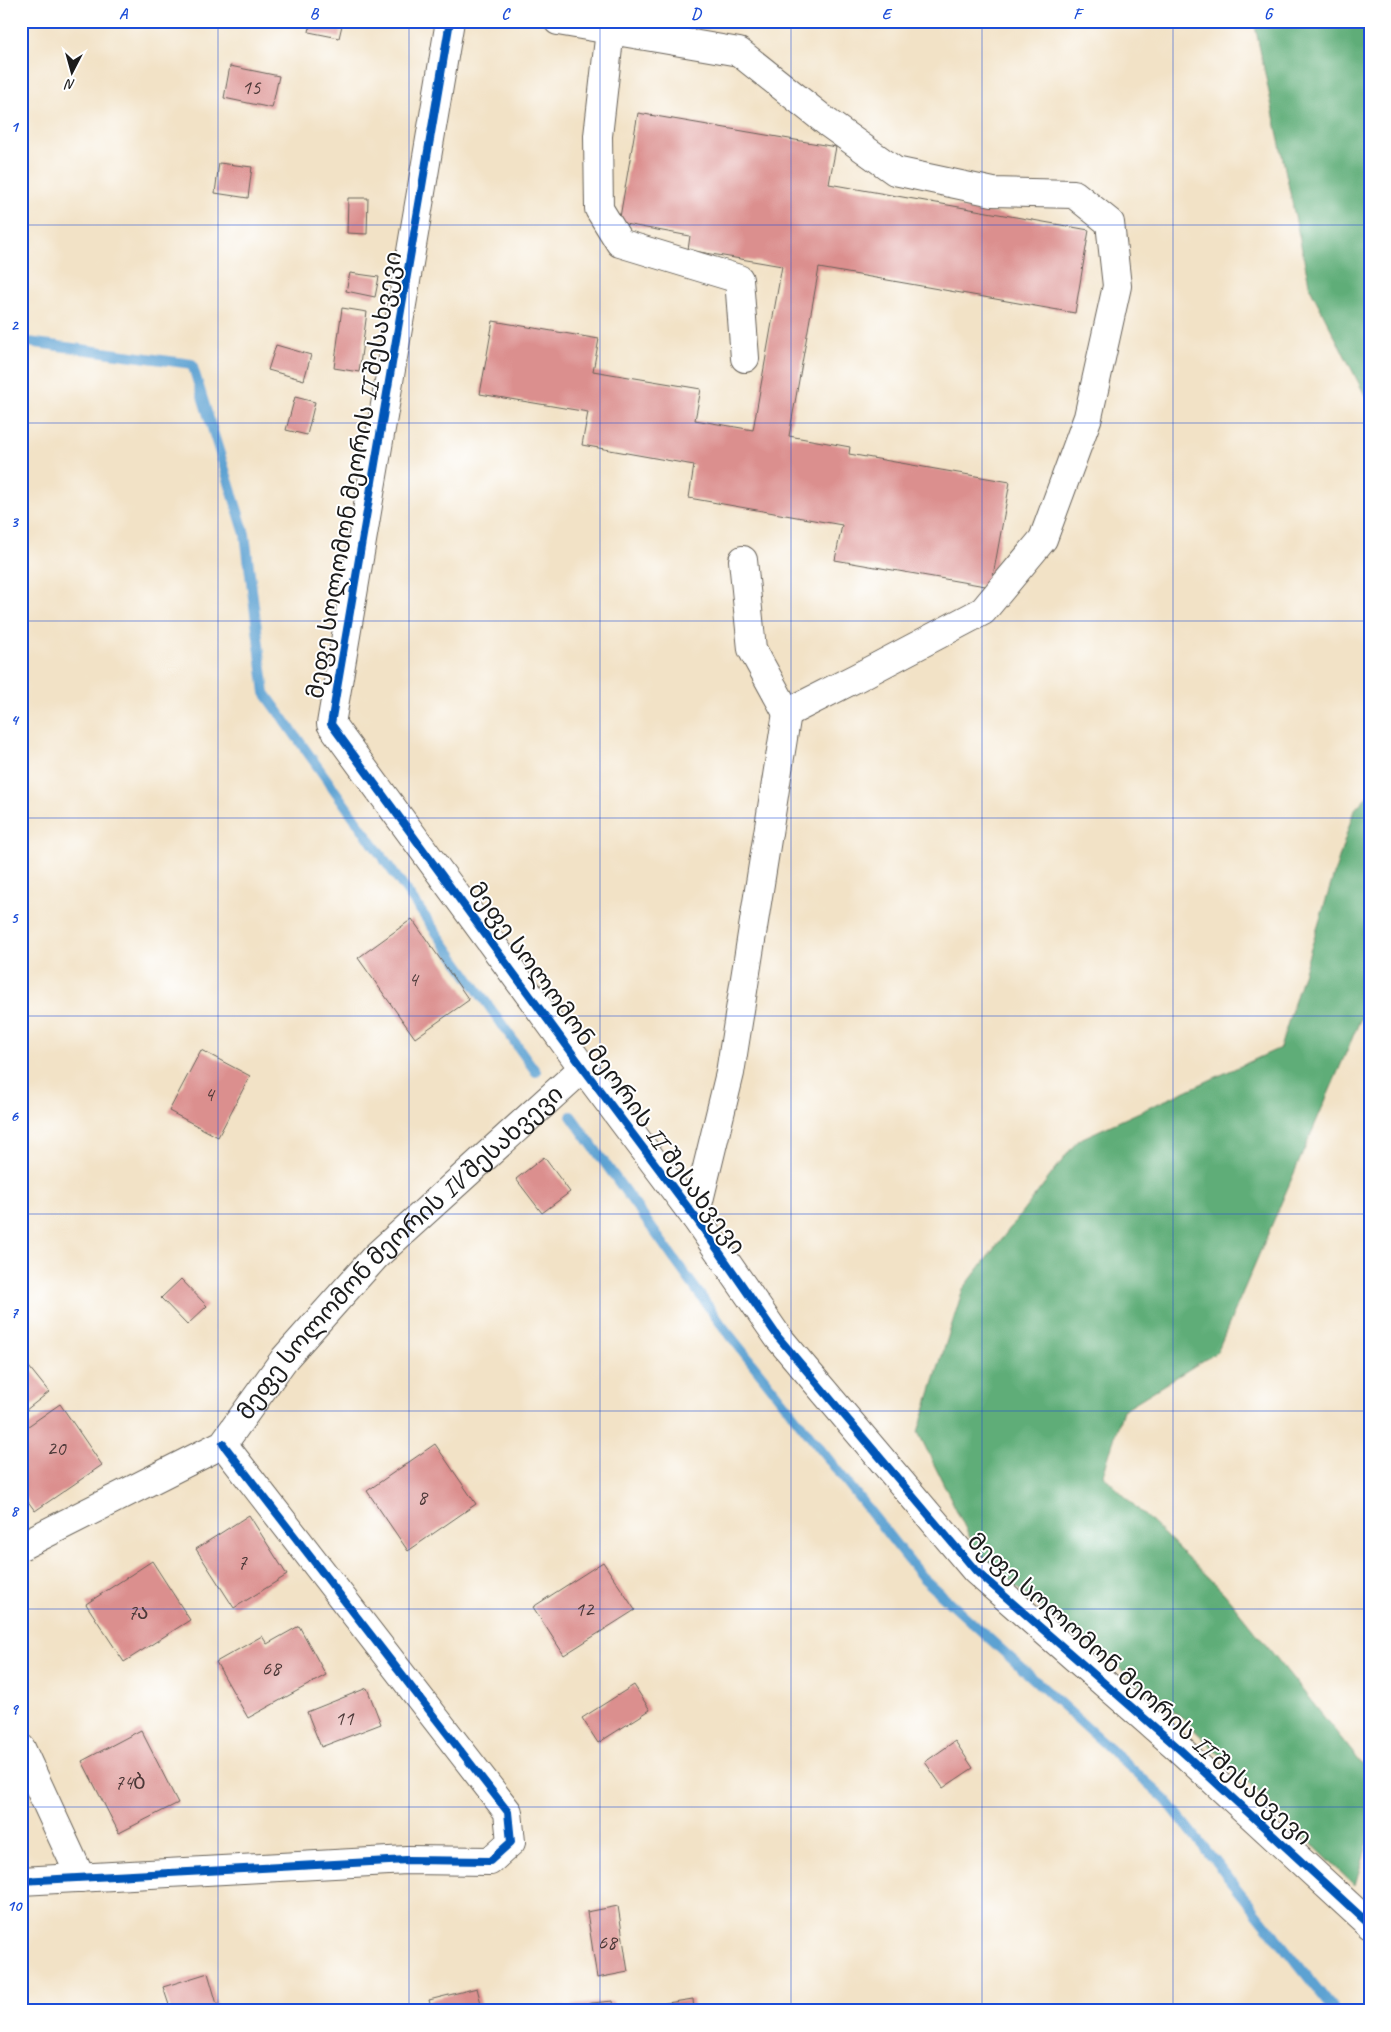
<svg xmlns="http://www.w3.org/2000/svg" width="1391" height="2032" viewBox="0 0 1391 2032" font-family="Caveat,'Noto Sans Georgian',sans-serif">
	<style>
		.forest { fill: #5fad78; stroke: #3e644a }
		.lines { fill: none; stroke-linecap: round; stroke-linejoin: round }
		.stream { stroke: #5da2d2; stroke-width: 10 }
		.building { fill: #db8f8e }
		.minor-casing { stroke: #676158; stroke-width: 30 }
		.minor { stroke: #fff; stroke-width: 28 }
		.cycleway-casing { stroke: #fff; stroke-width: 11 }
		.cycleway { stroke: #0057b8; stroke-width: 8 }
		.grid { fill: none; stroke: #1d4ed8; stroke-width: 1; stroke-opacity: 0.55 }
		.labels { text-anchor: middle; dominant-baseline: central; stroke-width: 4; stroke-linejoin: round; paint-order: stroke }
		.number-label { font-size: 21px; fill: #4c3938 }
		.street-label { font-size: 24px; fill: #1c1c1c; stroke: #fff }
		.neatline { fill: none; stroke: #1d4ed8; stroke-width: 2 }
		.grid-label { font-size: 16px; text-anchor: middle; font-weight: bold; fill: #1d4ed8 }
	</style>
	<rect width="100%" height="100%" fill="#fff"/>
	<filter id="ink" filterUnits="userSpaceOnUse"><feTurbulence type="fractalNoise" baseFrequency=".02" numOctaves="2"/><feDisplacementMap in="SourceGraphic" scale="10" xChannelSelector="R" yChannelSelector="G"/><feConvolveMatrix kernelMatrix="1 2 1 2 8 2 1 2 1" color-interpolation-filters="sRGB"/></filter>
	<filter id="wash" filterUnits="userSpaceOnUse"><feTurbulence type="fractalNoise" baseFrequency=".0096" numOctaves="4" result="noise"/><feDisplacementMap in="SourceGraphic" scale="20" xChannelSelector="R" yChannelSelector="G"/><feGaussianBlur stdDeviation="1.12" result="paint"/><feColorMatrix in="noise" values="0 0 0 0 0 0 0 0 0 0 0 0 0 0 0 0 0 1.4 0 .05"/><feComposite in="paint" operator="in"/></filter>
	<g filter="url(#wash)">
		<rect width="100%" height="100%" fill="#f2e2c6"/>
		<g class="forest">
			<path d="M1254,21h116v384l-60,-117z"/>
			<path d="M1370,793v204l-153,355 -94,58 -20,65 121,118 146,181v61l-15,51 -176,-171 -198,-155 -63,-128 45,-143 115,-149 202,-92 74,-238z"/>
		</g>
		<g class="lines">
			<g class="stream">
				<path d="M21,341l171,23 53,170 20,159 271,379"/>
				<path d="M571,1116l150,208 201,253 244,223 169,211"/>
			</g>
		</g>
		<g id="blocks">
			<g class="building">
				<path d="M311,21h32l-4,17 -30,-6z"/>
				<path d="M230,66l49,10 -7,32 -48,-10z"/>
				<path d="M638,113l198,34 -7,37 260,46 -14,83 -256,-45 -30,168 61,11 -1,7 161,28 -19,105 -156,-27 7,-35 -153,-27 5,-33 -112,-20 6,-33 -108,-18 13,-73 106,18 -6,32 108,18 -6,31 58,10 29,-164 -94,-16 2,-14 -71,-13z"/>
				<path d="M219,163l33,4 -4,31 -33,-5z"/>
				<path d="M348,198h20l-1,36 -20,-1z"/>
				<path d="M350,273l29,4 -4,20 -29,-6z"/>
				<path d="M342,308l25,4 -8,60 -25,-4z"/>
				<path d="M276,345l35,10 -7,25 -36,-10z"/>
				<path d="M295,397l20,5 -8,33 -21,-5z"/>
				<path d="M412,919l57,81 -54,38 -57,-80z"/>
				<path d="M201,1050l49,26 -32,61 -49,-26z"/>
				<path d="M544,1157l26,35 -28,21 -26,-34z"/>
				<path d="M181,1279l26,27 -20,19 -26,-27z"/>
				<path d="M21,1357l28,35 -28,22z"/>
				<path d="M60,1404l42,61 -67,46 -14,-19v-61z"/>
				<path d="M435,1444l41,60 -68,47 -41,-60z"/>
				<path d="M249,1515l38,60 -53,33 -38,-59z"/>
				<path d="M152,1561l38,59 -66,42 -38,-58z"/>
				<path d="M603,1562l32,48 -71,45 -31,-48z"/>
				<path d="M299,1626l27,49 -78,43 -32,-56 46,-26 5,8z"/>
				<path d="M634,1685l16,25 -52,33 -16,-25z"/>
				<path d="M367,1688l14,36 -60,23 -14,-35z"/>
				<path d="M141,1730l37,73 -59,30 -37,-72z"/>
				<path d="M955,1741l18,27 -30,20 -18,-26z"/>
				<path d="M618,1906l10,66 -31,6 -10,-66z"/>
				<path d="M208,1973l11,38h-48l-8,-24z"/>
				<path d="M477,1988l6,23h-51l-3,-11z"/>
				<path d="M693,1999l1,12h-52l-1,-4z"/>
				<path d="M613,2001l1,10h-83l-1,-2z"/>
			</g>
		</g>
	</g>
	<g filter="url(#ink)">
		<use href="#blocks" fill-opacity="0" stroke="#676158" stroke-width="1"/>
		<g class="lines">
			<g class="minor-casing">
				<g id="minor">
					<path d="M450,21l-119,703 252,344 112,149 83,120 198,234 199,174 195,180"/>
					<path d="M558,21l181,31 89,71 67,48 98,21 81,2 36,29 7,63 -29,131 -45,122 -60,72 -125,66 -71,36 -35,-64 -9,-89"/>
					<path d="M610,30l-12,106 1,73 21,34 119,36 6,79"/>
					<path d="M695,1217l35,-144 57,-360"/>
					<path id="s1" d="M21,1546l202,-102 62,-86 90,-101 208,-189"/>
					<path d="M21,1748l60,130"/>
					<path d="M21,1881l386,-21 83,1 21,-19 -3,-30 -285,-368"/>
				</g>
			</g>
			<use href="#minor" class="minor"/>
			<g class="cycleway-casing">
				<g id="cycleway">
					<path d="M450,21l-119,703 252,344 112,149 83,120 198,234 199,174 195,180"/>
					<path d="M21,1881l386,-21 83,1 21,-19 -3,-30 -285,-368"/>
				</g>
			</g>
			<use href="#cycleway" class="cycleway"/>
		</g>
	</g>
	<path class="grid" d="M218,21v1990M409,21v1990M600,21v1990M791,21v1990M982,21v1990M1173,21v1990M21,225h1349M21,423h1349M21,621h1349M21,818h1349M21,1016h1349M21,1214h1349M21,1411h1349M21,1609h1349M21,1807h1349"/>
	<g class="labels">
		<g class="number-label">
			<text x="251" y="87">15</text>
			<text x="413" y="979">4</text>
			<text x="209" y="1094">4</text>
			<text x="56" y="1448">20</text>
			<text x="422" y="1497">8</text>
			<text x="242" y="1562">7</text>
			<text x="584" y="1609">12</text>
			<text x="138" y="1612">7ა</text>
			<text x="271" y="1668">68</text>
			<text x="344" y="1718">11</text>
			<text x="130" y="1782">74ბ</text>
			<text x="607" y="1942">68</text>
		</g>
		<g class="street-label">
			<text transform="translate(354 475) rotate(-80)">მეფე სოლომონ მეორის II შესახვევი</text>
			<text transform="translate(607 1068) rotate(54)">მეფე სოლომონ მეორის II შესახვევი</text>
			<text stroke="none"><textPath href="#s1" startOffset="488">მეფე სოლომონ მეორის IV შესახვევი</textPath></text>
			<text transform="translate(1140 1689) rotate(42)">მეფე სოლომონ მეორის II შესახვევი</text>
		</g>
	</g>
	<rect width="1391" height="2032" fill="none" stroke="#fff" stroke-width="55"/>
	<g transform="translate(72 72) rotate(186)" stroke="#ffffff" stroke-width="4" paint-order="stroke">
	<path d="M0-4L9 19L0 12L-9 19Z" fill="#1c1c1c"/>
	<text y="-8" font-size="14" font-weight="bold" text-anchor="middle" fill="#1c1c1c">N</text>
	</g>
	<rect x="28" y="28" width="1336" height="1976" class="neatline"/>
	<g class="grid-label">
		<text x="123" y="19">A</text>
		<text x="314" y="19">B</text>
		<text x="505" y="19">C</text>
		<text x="696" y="19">D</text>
		<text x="886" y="19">E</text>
		<text x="1077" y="19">F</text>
		<text x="1268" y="19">G</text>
		<text x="14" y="132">1</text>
		<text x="14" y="330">2</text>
		<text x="14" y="527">3</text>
		<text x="14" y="725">4</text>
		<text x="14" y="923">5</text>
		<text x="14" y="1121">6</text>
		<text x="14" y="1318">7</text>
		<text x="14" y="1516">8</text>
		<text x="14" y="1714">9</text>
		<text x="14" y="1911">10</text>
	</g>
</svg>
